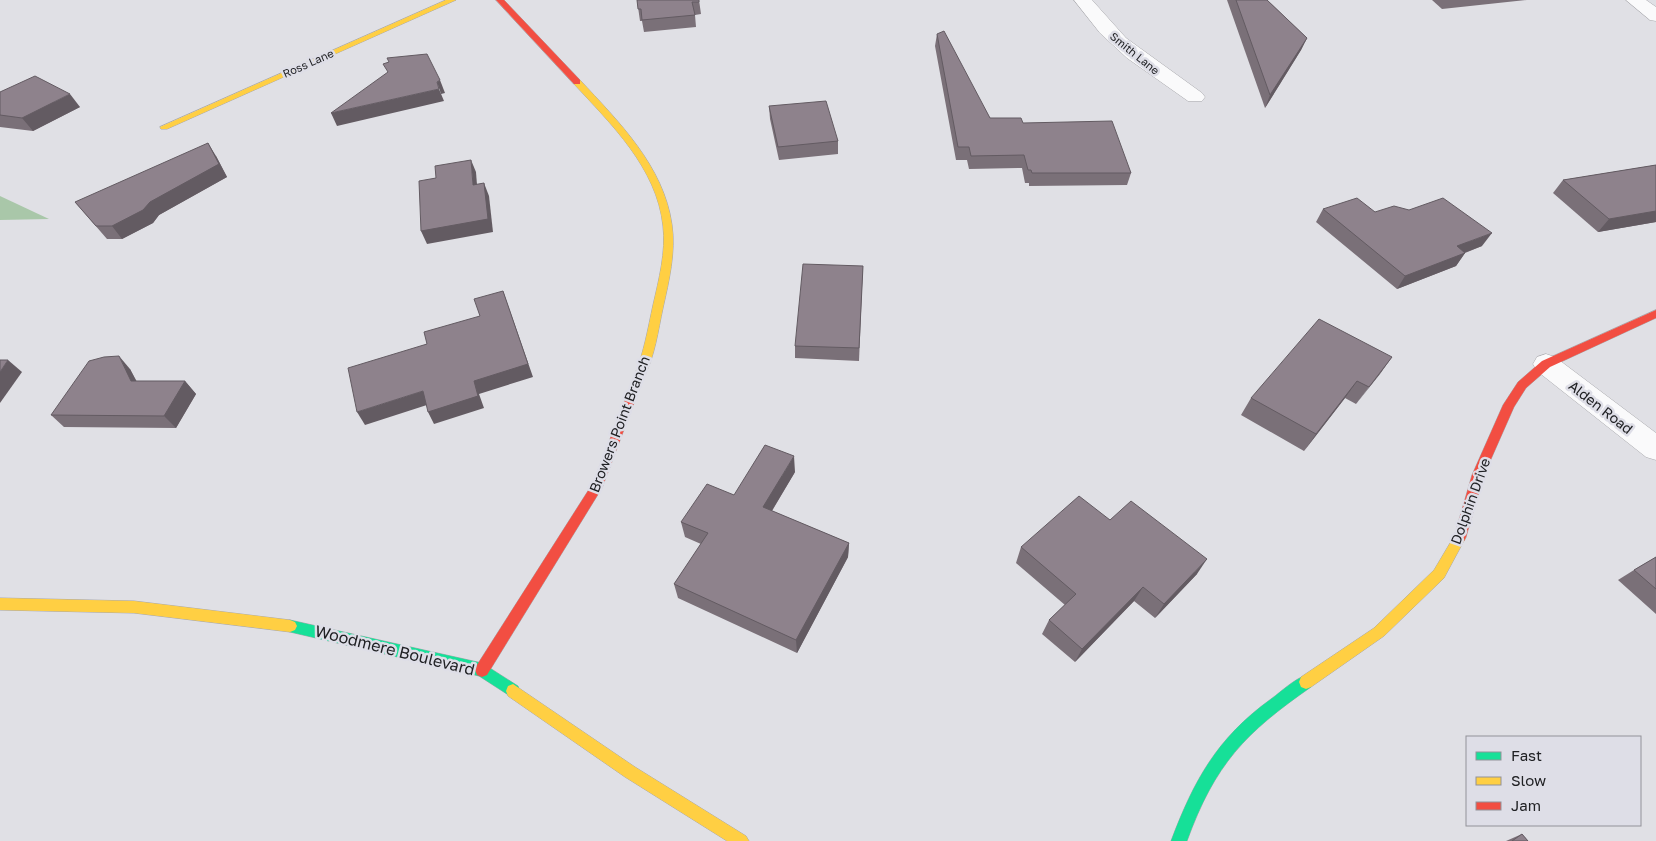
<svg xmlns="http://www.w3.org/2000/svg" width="1656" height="841" viewBox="0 0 1656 841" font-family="'Golos Text',sans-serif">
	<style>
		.forest { fill: #a9c7a9 }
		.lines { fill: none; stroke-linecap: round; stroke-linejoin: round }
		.street-casing { stroke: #a8a8ac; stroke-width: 1 }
		.fast-casing { stroke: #a8a8ac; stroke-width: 1 }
		.slow-casing { stroke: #a8a8ac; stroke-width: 1 }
		.jam-casing { stroke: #a8a8ac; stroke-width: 1 }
		.street { fill: #fafafb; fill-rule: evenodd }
		.fast { fill: #16e098; fill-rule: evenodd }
		.slow { fill: #ffcf43; fill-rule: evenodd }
		.jam { fill: #f24e42; fill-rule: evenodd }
		.wall { fill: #7a7078 }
		.shaded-wall { fill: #635b62 }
		.building { fill: #8e828c; stroke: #635b62 }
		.labels { text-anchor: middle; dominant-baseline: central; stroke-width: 5; stroke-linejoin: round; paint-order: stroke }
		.far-street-label { font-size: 11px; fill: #202124; stroke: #dedee7 }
		.street-label { font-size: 14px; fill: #202124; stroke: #dedee7 }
		.near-street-label { font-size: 16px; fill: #202124; stroke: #dedee7 }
	</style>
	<rect width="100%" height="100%" fill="#e0e0e5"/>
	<path class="forest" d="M0,196l49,23 -49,1z"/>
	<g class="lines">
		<g class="street-casing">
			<g id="street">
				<path d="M1074,0h18l34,38 76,55 3,4 -3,4h-14l-61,-43 -27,-25z"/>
				<path d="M1626,0h20l10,7v14l-6,-1z"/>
				<path d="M1546,354l9,3 101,76v27l-10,-3 -109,-86 -4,-7 4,-7z"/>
			</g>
		</g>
		<g class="fast-casing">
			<g id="fast">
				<path d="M290,620l192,43 36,23 2,5 -2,5 -5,2 -34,-22 -189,-44 -5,-2 -2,-4 2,-4z"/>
				<path d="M1306,675l5,2 2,5 -2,5c-66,46 -96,77 -124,154h-16c23,-61 46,-103 100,-142 11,-8 22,-19 35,-24z"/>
			</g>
		</g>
		<g class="slow-casing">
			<g id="slow">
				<path d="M446,0h10l-289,129h-6l-1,-2z"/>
				<path d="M574,80h6c38,41 84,86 92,145 4,27 -3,56 -9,83 -5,23 -8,48 -19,69l-4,1 -5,-4c9,-22 13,-46 18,-69 6,-26 13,-53 10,-79 -6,-58 -52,-102 -89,-142z"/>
				<path d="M1460,532l4,1 2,4 -22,41 -60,58 -73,51 -5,2 -5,-2 -2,-5 2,-5 73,-49 60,-58 22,-37z"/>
				<path d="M0,598l134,3 156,19 5,2 2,4 -2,4 -5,2 -156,-19 -134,-3z"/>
				<path d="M513,684l122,83 111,69 3,5h-22l-102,-64 -117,-81 -2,-5 2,-5z"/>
			</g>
		</g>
		<g class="jam-casing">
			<g id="jam">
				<path d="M496,0h8l76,80v4h-6z"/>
				<path d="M1656,310v8l-106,49 -24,21 -12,19 -30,68 -18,62 -2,4 -4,1 -4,-1 -2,-4 18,-62 31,-70 15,-23 24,-21z"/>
				<path d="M640,370l5,4 -43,114 -115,187 -5,2 -5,-2 -2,-5 2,-5 116,-182 42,-109z"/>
			</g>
		</g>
		<use href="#street" class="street"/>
		<use href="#fast" class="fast"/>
		<use href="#slow" class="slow"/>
		<use href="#jam" class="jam"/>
	</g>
	<g class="wall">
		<path d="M637,0h62l2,14 -6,1 1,12 -52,5 -2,-11h-2z"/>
		<path d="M1227,0h40l40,38 -6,12 -36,58z"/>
		<path d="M1432,0h95l-85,9z"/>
		<path d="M937,34l53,84 33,5 108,50 -4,12 -98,1v-3h-4l-3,-15 -53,1 -2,-9h-11l-21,-114z"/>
		<path d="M0,92l80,15 -47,24 -33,-4z"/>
		<path d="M769,106l69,35v13l-59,6 -9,-41z"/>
		<path d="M216,156l11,21 -68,38 -6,8 -31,16h-15l-32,-37z"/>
		<path d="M1656,165v57l-58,10 -45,-39 10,-13z"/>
		<path d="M1323,209l52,3 107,34 -17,7 -9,13 -59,23 -81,-67z"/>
		<path d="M863,266l-4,95 -64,-3v-12z"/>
		<path d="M1392,357l-36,47 -11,-6 -41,53 -63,-36 10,-17z"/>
		<path d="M130,369l6,12h49l11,13 -20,34 -112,-1 -13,-12z"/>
		<path d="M795,472l-23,39 77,32 -1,14 -51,96 -119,-55 -4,-14 27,-40 -16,-7 -4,-15 53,-27z"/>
		<path d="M1110,520l87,54 -42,44 -21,-17 -59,61 -33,-28 7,-14 16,-15 -49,-42 5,-16z"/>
		<path d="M1656,557v57l-38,-34 16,-10z"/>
		<path d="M1522,834l6,7h-22z"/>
	</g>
	<g class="shaded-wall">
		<path d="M1307,38l-6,12 -36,58 5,-13z"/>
		<path d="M440,80l5,13 -4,1 -4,-12z"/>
		<path d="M439,89l5,12 -107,25 -6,-13z"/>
		<path d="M70,94l10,13 -47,24 -11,-13z"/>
		<path d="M208,143l8,13 11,21 -68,38 -6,8 -31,16 -10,-13 38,-24z"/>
		<path d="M471,160l5,12 2,26 -5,-13z"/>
		<path d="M484,183l5,13 4,36 -66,12 -6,-13z"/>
		<path d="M1656,211v11l-58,10 11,-13z"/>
		<path d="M1492,233l-10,13 -34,13 9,-13z"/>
		<path d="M1465,253l-9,13 -59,23 8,-13z"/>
		<path d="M503,291l30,86 -54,17 5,14 -50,16 -6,-12 46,-31z"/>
		<path d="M119,356l11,13 13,24 -12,-12z"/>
		<path d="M1392,357l-12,17 -24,30 13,-17z"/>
		<path d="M8,360l14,12 -22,31v-31z"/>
		<path d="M185,381l11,13 -20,34 -12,-12z"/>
		<path d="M1357,381l-12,17 -41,53 12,-17z"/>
		<path d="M423,391l7,13 -65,21 -8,-13z"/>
		<path d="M794,456l1,16 -30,50 -2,-15z"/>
		<path d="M849,543l-1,14 -51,96 -1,-13z"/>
		<path d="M1207,559l-10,15 -42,44 9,-14z"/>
		<path d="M1143,587l-9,14 -59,61 7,-13z"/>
	</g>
	<g class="building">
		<path d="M637,0h62v2h-7l3,13 -53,5 -1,-11h-3z"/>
		<path d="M1236,0h31l40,38 -37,57z"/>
		<path d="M944,31l46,87h31l2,5 89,-2 19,52h-99l-1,-3h-3l-4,-15 -53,1 -2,-9h-11l-21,-113z"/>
		<path d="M427,54l13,26 -3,2 2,7 -108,24 57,-41 -5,-8 6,-2 -2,-4z"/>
		<path d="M35,76l35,18 -48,24 -22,-3v-23z"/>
		<path d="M826,101l12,40 -60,6 -9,-41z"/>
		<path d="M208,143l11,21 -69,38 -7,8 -31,16h-16l-21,-24z"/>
		<path d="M471,160l2,25 11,-2 4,36 -67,12 -2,-50 17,-3 -1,-12z"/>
		<path d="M1656,165v46l-47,8 -46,-39z"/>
		<path d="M1357,198l18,14 19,-6 15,4 34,-12 49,35 -35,13 8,7 -60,23 -82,-67z"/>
		<path d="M803,264l60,2 -4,82 -64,-2z"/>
		<path d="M503,291l25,73 -54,17 4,15 -50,16 -5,-21 -66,21 -9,-44 79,-24 -3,-12 56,-16 -6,-17z"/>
		<path d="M1319,319l73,38 -23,30 -12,-6 -41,53 -65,-36z"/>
		<path d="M119,356l12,25h54l-21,35 -113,-1 38,-54 15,-4z"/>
		<path d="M0,360h8l-8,12z"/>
		<path d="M765,445l29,11 -31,51 86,36 -53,97 -122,-56 34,-51 -27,-11 26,-38 27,11z"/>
		<path d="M1079,496l31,24 21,-19 76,58 -43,45 -21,-17 -61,62 -33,-29 27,-26 -55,-47z"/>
		<path d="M1656,557v32l-22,-19z"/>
		<path d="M1522,834l6,7h-16z"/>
	</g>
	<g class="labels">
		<g class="far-street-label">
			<text transform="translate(1135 53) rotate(39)">Smith Lane</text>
			<text transform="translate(308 63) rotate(-24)">Ross Lane</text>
		</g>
		<g class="street-label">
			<text transform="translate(1601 407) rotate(38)">Alden Road</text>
			<text transform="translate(619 424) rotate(-69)">Browers Point Branch</text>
			<text transform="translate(1470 501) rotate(-70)">Dolphin Drive</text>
		</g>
		<g class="near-street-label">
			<text transform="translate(395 650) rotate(14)">Woodmere Boulevard</text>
		</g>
	</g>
	<rect x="1466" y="736" width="175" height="90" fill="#dedee7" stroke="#929299"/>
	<rect x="1476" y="752" width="25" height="8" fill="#16e098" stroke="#929299"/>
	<text x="1511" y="761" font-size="15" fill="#202124">Fast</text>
	<rect x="1476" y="777" width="25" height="8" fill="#ffcf43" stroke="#929299"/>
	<text x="1511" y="786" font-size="15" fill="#202124">Slow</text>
	<rect x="1476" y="802" width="25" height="8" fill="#f24e42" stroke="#929299"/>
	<text x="1511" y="811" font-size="15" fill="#202124">Jam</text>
</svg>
